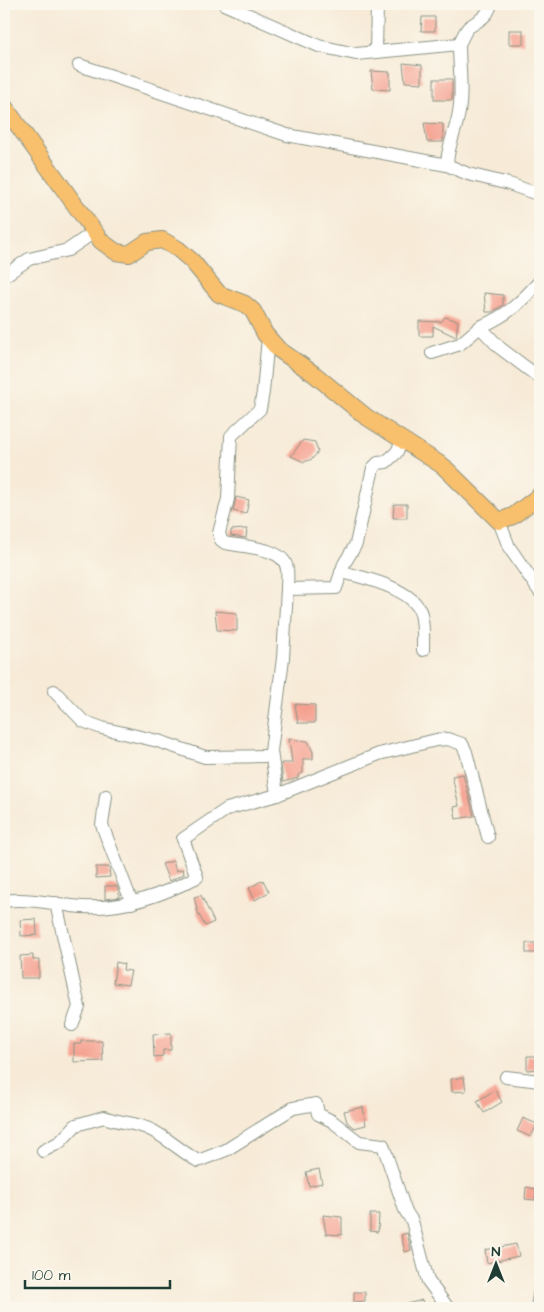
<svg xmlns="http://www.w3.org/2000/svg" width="544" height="1312" viewBox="0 0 544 1312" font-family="'Architects Daughter',sans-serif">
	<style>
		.building { fill: #f5a08f }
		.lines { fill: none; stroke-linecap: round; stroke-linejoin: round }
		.minor-casing { stroke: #8b9486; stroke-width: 14 }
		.major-casing { stroke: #8b9486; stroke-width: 18 }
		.minor { stroke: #fff; stroke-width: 12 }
		.major { stroke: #f8bf6c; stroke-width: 16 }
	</style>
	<rect width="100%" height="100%" fill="#fbf7ec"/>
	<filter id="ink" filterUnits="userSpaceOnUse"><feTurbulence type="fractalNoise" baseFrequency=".02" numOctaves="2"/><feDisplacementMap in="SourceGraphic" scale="10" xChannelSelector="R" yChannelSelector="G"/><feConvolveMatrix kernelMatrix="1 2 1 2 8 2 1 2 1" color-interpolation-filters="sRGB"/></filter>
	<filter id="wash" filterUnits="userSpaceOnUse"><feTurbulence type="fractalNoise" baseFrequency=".0096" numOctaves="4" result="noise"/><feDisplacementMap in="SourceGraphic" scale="20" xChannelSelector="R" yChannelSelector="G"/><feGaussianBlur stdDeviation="1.12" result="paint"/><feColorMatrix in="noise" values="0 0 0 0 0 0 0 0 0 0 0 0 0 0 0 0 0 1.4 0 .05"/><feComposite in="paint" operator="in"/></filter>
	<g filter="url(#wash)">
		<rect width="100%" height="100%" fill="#f7ebd8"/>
		<g id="blocks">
			<g class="building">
				<path d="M422,17h13v14h-14z"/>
				<rect x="509" y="30" width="14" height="14"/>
				<path d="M403,63l19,2v18l-17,-1z"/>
				<path d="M371,71l19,1v18l-17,-1z"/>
				<rect x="434" y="79" width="18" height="21"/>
				<path d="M424,123l19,1v18h-16z"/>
				<path d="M484,293l19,2v10l-11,7h-6z"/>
				<path d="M445,317l13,4 -2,16 -23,-11v10h-14v-15l22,1z"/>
				<path d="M303,440l12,2 3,10 -6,7 -8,3 -13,-6z"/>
				<path d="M236,497l13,3 -3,14 -13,-3z"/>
				<path d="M394,504h13v14h-14z"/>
				<path d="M244,529h3l-1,9 -15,-2v-6z"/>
				<path d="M215,611l22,2v18l-20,-1z"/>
				<path d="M295,704l20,1v18h-17z"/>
				<path d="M289,739l19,2 5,11v7h-10v14l-5,2v3l-15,4 -2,-19h11z"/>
				<path d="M463,774l11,42 -18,3 -2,-12 5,-1 -7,-30z"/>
				<path d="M173,861l3,10 7,-2 1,5 -15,7 -7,-17z"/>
				<path d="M96,867h13l1,10 -14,1z"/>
				<path d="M263,880l6,12 -14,8 -6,-12z"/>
				<path d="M105,886h12l3,11 -15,2z"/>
				<path d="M201,895l13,27 -9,4 -7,-13 -4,-16z"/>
				<path d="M36,919l1,16 -16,1 -1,-16z"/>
				<rect x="526" y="943" width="14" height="10"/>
				<path d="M33,955v5h6v18h-18l-1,-22z"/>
				<path d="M116,962l8,2 -1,6 8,1 -3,14 -15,-2z"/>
				<path d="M171,1033v17h-8v6l-9,1 -1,-23z"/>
				<path d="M81,1041h21l1,20 -29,1v-18h7z"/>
				<path d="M527,1056h13v13l-13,1z"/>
				<path d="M464,1077l2,14 -14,1 -1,-13z"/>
				<path d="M495,1090l7,12 -18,11 -7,-12z"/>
				<path d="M363,1107l3,18 -12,3 -7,-6 -3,-11z"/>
				<path d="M523,1118l14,6 -6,13 -14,-6z"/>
				<path d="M319,1169l3,14 -13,3 -3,-14z"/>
				<path d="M526,1187l10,2 -1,11 -10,-1z"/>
				<path d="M370,1214h9l-1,18 -8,-1z"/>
				<path d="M323,1215l19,2v18l-16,-1z"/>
				<path d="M407,1233l4,17 -6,2 -4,-17z"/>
				<path d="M516,1244l3,12 -32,7 -2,-13z"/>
				<path d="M354,1292h11v9l-11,1z"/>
				<path d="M422,1300l3,8h-24l-1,-2z"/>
			</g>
		</g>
	</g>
	<g filter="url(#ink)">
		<use href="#blocks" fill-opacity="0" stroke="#8b9486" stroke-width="1"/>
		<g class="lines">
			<g class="minor-casing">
				<g id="minor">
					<path d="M224,4l95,42 37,8 103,-10c0,20 3,40 1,60 -1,22 -13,40 -13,61"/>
					<path d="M459,44c3,-5 6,-14 10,-17 11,-8 18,-9 22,-23"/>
					<path d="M376,52l1,-48"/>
					<path d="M79,65l208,70 160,30 21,9 41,10 31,11"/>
					<path d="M4,276l25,-17 39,-9 26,-18"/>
					<path d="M480,327c28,-12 40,-24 60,-46"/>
					<path d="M268,338l-5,54 -3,17 -29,27 -3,63 -9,34 2,7 4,3c17,4 60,4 62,26 1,6 0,14 0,20"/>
					<path d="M432,353l28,-9 20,-17 20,21 40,30"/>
					<path d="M499,521l10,26 31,45"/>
					<path d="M341,572c22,5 74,17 80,42 3,11 2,25 2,36"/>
					<path d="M54,691l29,30 19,7 56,13 47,16 66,-1"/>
					<path d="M277,795l102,-41 57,-14 12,-1 14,5 4,8 22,85"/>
					<path d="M106,796l-4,29 30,78"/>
					<path d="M4,901c23,-3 46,2 68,5 44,6 87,-9 125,-29l-14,-38 44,-30 50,-14 -6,-44 12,-93 4,-69 49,-1 8,-24 12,-20 17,-76 5,-5 8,-1 10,-9 7,-12"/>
					<path d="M56,903l23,104 -7,18"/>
					<path d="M506,1077l34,4"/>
					<path d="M43,1151l17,-9 16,-17 28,-8c15,6 30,5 45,12 16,7 33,23 49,32l28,-11 67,-42 23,-4 2,10 14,7 27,21 24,3 22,65 7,11 16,60 20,27"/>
					<path d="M537,1308l3,-19"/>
				</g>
			</g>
			<g class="major-casing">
				<path id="major" d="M4,106l97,135 15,11 13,2 18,-12 15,-2 16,9 14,12 27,33 26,10 8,7 12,23 13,15 36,25 51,42 78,50 56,55 14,-5 27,-21"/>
			</g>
			<use href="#minor" class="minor"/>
			<use href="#major" class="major"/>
		</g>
	</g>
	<rect width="544" height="1312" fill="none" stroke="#fbf7ec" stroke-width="20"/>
	<g transform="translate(496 1264)" stroke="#fbf7ec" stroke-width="4" paint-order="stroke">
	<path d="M0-4L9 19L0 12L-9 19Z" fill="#1f3d34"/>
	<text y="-8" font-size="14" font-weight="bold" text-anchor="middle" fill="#1f3d34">N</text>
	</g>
	<path d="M25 1280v8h145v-8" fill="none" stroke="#1f3d34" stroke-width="2.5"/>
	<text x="32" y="1280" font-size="15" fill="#1f3d34" stroke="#fbf7ec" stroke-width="4" paint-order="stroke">100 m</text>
</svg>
